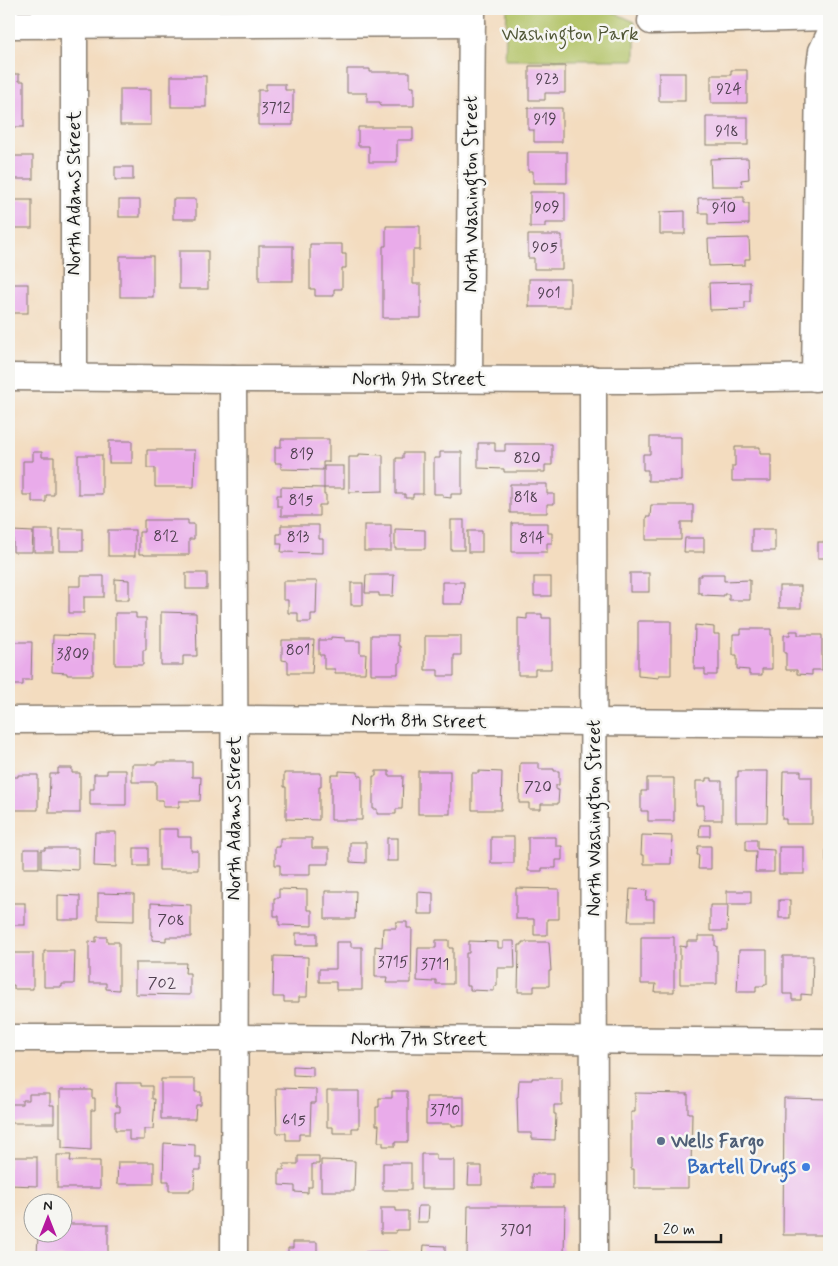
<svg xmlns="http://www.w3.org/2000/svg" width="838" height="1266" viewBox="0 0 838 1266" font-family="Mynerve,sans-serif">
	<style>
		.green { fill: #b2c366; stroke: #677041 }
		.building { fill: #e9abea }
		.lines { fill: none; stroke-linecap: round; stroke-linejoin: round }
		.minor-casing { stroke: #887c6e; stroke-width: 29 }
		.minor { stroke: #fff; stroke-width: 26 }
		.service-dot { fill: #5c6f8a; stroke: #f6f6f2; stroke-width: 2 }
		.shop-dot { fill: #3f7fe0; stroke: #f6f6f2; stroke-width: 2 }
		.labels { text-anchor: middle; dominant-baseline: central; stroke-width: 5; stroke-linejoin: round; paint-order: stroke }
		.number-label { font-size: 16px; fill: #4f4050 }
		.park-label { font-size: 19px; fill: #505636; stroke: #f6f6f2 }
		.street-label { font-size: 19px; fill: #1c1c1c; stroke: #f6f6f2 }
		.service-label { font-size: 19px; font-weight: bold; fill: #4e5e75; stroke: #f6f6f2; text-anchor: start }
		.shop-label { font-size: 19px; font-weight: bold; fill: #366cbe; stroke: #f6f6f2; text-anchor: end }
	</style>
	<rect width="100%" height="100%" fill="#f6f6f2"/>
	<filter id="ink" filterUnits="userSpaceOnUse"><feTurbulence type="fractalNoise" baseFrequency=".02" numOctaves="2"/><feDisplacementMap in="SourceGraphic" scale="10" xChannelSelector="R" yChannelSelector="G"/><feConvolveMatrix kernelMatrix="1 2 1 2 8 2 1 2 1" color-interpolation-filters="sRGB"/></filter>
	<filter id="wash" filterUnits="userSpaceOnUse"><feTurbulence type="fractalNoise" baseFrequency=".0096" numOctaves="4" result="noise"/><feDisplacementMap in="SourceGraphic" scale="20" xChannelSelector="R" yChannelSelector="G"/><feGaussianBlur stdDeviation="1.12" result="paint"/><feColorMatrix in="noise" values="0 0 0 0 0 0 0 0 0 0 0 0 0 0 0 0 0 1.4 0 .05"/><feComposite in="paint" operator="in"/></filter>
	<g filter="url(#wash)">
		<rect width="100%" height="100%" fill="#f3dcbf"/>
		<path class="green" d="M507,9h99l29,13v38h-130z"/>
		<g id="blocks">
			<g class="building">
				<path d="M529,66h36v27h-20v7h-16z"/>
				<path d="M347,69h23v3h40v15h4v19h-34v-4h-13v-9h-20z"/>
				<path d="M731,70h16v33h-36v-28h20z"/>
				<rect x="659" y="73" width="26" height="28"/>
				<path d="M9,74h10v7h5v46h-15z"/>
				<rect x="171" y="76" width="35" height="31"/>
				<path d="M266,84h19v6h8v35h-35v-35h8z"/>
				<rect x="120" y="89" width="31" height="36"/>
				<path d="M528,108h34v34h-28v-12h-6z"/>
				<rect x="706" y="117" width="42" height="28"/>
				<path d="M358,127h55v13h-16v22h-28v-16h-11z"/>
				<path d="M528,152h39v31h-34v-12h-5z"/>
				<rect x="9" y="156" width="24" height="23"/>
				<path d="M748,158l1,21 -8,1 1,6h-31l-1,-27z"/>
				<rect x="115" y="167" width="18" height="13"/>
				<path d="M530,192h35v31h-20v4h-15z"/>
				<path d="M744,197v6h5v21l-41,1v-12h-9l-1,-15z"/>
				<rect x="173" y="199" width="23" height="20"/>
				<rect x="9" y="200" width="23" height="28"/>
				<rect x="119" y="200" width="21" height="17"/>
				<path d="M685,211v23h-25v-22z"/>
				<path d="M386,226h34v24h-7v34h8v34h-38v-72h3z"/>
				<path d="M528,235h34v34h-28v-11h-6z"/>
				<path d="M749,238l1,21h-5v6l-36,1 -1,-27z"/>
				<path d="M310,244h32v10h4v14h-4v21h-8v7h-19v-7h-5z"/>
				<rect x="259" y="246" width="34" height="35"/>
				<rect x="179" y="251" width="29" height="38"/>
				<rect x="120" y="256" width="33" height="41"/>
				<rect x="529" y="279" width="41" height="28"/>
				<path d="M750,282v20h-5v7l-35,1 -1,-27z"/>
				<rect x="9" y="284" width="19" height="29"/>
				<path d="M650,437h31v44h-33v-11h-5v-16h7z"/>
				<path d="M827,438h2v31h-3z"/>
				<path d="M281,439h48v23h-6v8l-42,-1v-6h-6v-16h6z"/>
				<rect x="109" y="441" width="23" height="22"/>
				<path d="M478,443h17v8h10v-7h47v21h-7v7h-41v-3l-26,-1z"/>
				<path d="M735,447h25v7h11v27h-39v-15h3z"/>
				<path d="M147,450h48l-1,37h-39v-19h-8z"/>
				<path d="M33,452h9v5h12v38h-8v7h-14v-7h-9v-34h10z"/>
				<path d="M440,452h22v42h-11v4l-8,-1v-3h-9v-36h6z"/>
				<path d="M403,453h20v41h-10v4h-8v-4h-9v-36h7z"/>
				<path d="M359,454l24,1v36l-34,1v-35h10z"/>
				<rect x="78" y="455" width="24" height="39"/>
				<rect x="324" y="466" width="20" height="22"/>
				<path d="M510,484h37v10h7v10h-7v9h-37z"/>
				<path d="M281,487l43,1v7h2v10h-7v11h-38v-10h-4v-11h4z"/>
				<path d="M651,505h42v17h-12v18h-35v-23h4z"/>
				<path d="M144,520h44v4h6v15h-5v16h-45v-1h-5v-22h5z"/>
				<rect x="451" y="520" width="13" height="30"/>
				<path d="M512,523h36v10h4v10h-5v9h-35z"/>
				<path d="M281,525h38v14h4v14l-42,-1 1,-8h-5v-10h4z"/>
				<rect x="364" y="525" width="27" height="26"/>
				<rect x="60" y="529" width="23" height="22"/>
				<path d="M395,529l30,1v19h-30z"/>
				<rect x="752" y="529" width="23" height="22"/>
				<rect x="34" y="530" width="19" height="22"/>
				<rect x="108" y="530" width="27" height="26"/>
				<path d="M13,531l20,1 -1,20h-19z"/>
				<rect x="468" y="531" width="14" height="21"/>
				<path d="M685,538h19v14h-20z"/>
				<rect x="818" y="542" width="11" height="16"/>
				<rect x="186" y="573" width="21" height="16"/>
				<rect x="630" y="573" width="19" height="19"/>
				<path d="M701,574h23v7l26,-1v20h-21v-6h-5v2l-22,-1v-2h-4v-17h3z"/>
				<path d="M366,575h28l-1,21h-14v-3h-14z"/>
				<path d="M81,576h23v21h-20v16h-15v-27h12z"/>
				<rect x="534" y="577" width="17" height="19"/>
				<path d="M115,579l14,1v20h-14z"/>
				<path d="M283,581h34l-1,33h-5v8h-13v-9h-10v-13h-5z"/>
				<path d="M442,582h22l-1,22h-21z"/>
				<rect x="351" y="583" width="12" height="22"/>
				<rect x="779" y="586" width="22" height="22"/>
				<path d="M161,612l35,1 1,43h-14v9h-22z"/>
				<path d="M115,613h21v5h10v32h-3v15h-28z"/>
				<path d="M527,614h15v4h9v51h-16v6h-17v-57l9,1z"/>
				<path d="M638,621h33v54h-12v3l-21,-2z"/>
				<path d="M695,625l19,2v7h5v36h-2v5h-12v-6h-11z"/>
				<path d="M741,629h30v6h1v34h-10v6h-13v-5l-12,-1v-14h-4v-21h8z"/>
				<path d="M790,631h8v4h24v35h-10v5l-15,-1v-4h-11v-17h-2v-18h6z"/>
				<path d="M53,635l40,1v39h-26v-2l-15,-1z"/>
				<path d="M371,635h27v11h2v17h-2v11h-27z"/>
				<path d="M425,636h36v19h-7v21h-16v-6h-13z"/>
				<path d="M331,637l14,1v3h15v13h6l-1,19h-30v-4h-11v-14h-5v-15h12z"/>
				<path d="M282,640h32l-2,33h-24v-12l-6,-1z"/>
				<path d="M9,642h23l-1,38h-8v5h-14z"/>
				<path d="M157,762h35v15h9l-1,24h-21v6h-16v-7h-7v-18h-24v-18h25z"/>
				<path d="M520,763h19v6h15v2h5v14h-3v5h3l-1,14h-17v5h-12v-6h-10z"/>
				<path d="M58,768h14v5h8v40h-31l1,-39h8z"/>
				<path d="M107,770h19v35h-36v-16h4v-15h13z"/>
				<path d="M339,771l19,1v4h4v44h-31v-45h8z"/>
				<path d="M376,771h13v5h14l-1,33h-6v5h-19v-5h-4v-33h3z"/>
				<rect x="418" y="771" width="32" height="43"/>
				<path d="M479,771l23,1 -1,38h-29v-37h7z"/>
				<path d="M738,771h30l-1,51h-31v-45h2z"/>
				<path d="M783,771h18v6h11v47h-26v-5h-4z"/>
				<path d="M284,773h37v14h-2v33l-33,-1v-32h-2z"/>
				<path d="M18,775h20v35h-29v-33h9z"/>
				<path d="M647,778h27v43h-26v-10h-7v-20h6z"/>
				<path d="M706,778h6v3h10v39h-18v-15h-8v-24h10z"/>
				<path d="M700,825h10v11h-11z"/>
				<path d="M159,829h19v8h13v14h7v19h-39z"/>
				<path d="M95,832h21v35l-22,-1z"/>
				<path d="M642,835l30,1 -1,28h-27v-9h-3z"/>
				<rect x="491" y="837" width="23" height="26"/>
				<path d="M528,837h28v9h6v14h-6v8h-14v3h-14z"/>
				<path d="M280,838h32v10h17v16h-19v11h-30v-10h-5v-18h5z"/>
				<rect x="387" y="838" width="11" height="23"/>
				<path d="M746,840h11v9l17,1v22h-19l1,-21h-10z"/>
				<path d="M350,842h16v21l-16,-1z"/>
				<rect x="826" y="842" width="3" height="20"/>
				<path d="M698,846h13v23h-13l1,-14h-2z"/>
				<rect x="779" y="847" width="25" height="27"/>
				<path d="M45,848h33v22l-37,-2v-18h4z"/>
				<rect x="134" y="848" width="14" height="18"/>
				<rect x="24" y="849" width="15" height="19"/>
				<path d="M516,888l43,1v30h-12v16h-13v-16h-18z"/>
				<path d="M279,889l28,1v20h5v16l-33,-1v-9h-5v-18h5z"/>
				<path d="M630,889l17,1 -1,10h8v21h-26z"/>
				<path d="M325,891h31l-1,28h-30z"/>
				<rect x="727" y="891" width="24" height="13"/>
				<path d="M418,892l15,1v21h-15z"/>
				<path d="M98,893l36,1v27l-36,-1z"/>
				<path d="M58,895l22,1v24h-22z"/>
				<rect x="779" y="900" width="11" height="18"/>
				<rect x="9" y="903" width="16" height="22"/>
				<path d="M151,903l40,2v32h-25v4l-14,-1v-5h-1z"/>
				<path d="M710,905h18l-1,26h-17z"/>
				<path d="M396,922h11v6h5l-1,55h-25l1,-6h-12v-31l7,1 1,-19h13z"/>
				<rect x="296" y="933" width="21" height="12"/>
				<path d="M698,936h17v10h2v38h-37v-38l7,1v-6h11z"/>
				<path d="M96,937h11v5h12v48l-13,-1v-6h-17v-42l7,1z"/>
				<path d="M641,937h33v55h-19l1,-8h-15z"/>
				<path d="M436,940h13v8h4v36h-17v-4h-3v2l-16,-1 1,-33h18z"/>
				<path d="M469,941l29,1v6h5v-7h11l1,27h-18v18h-3v5l-24,-1v-4h-4v-33h3z"/>
				<path d="M336,942h15v5h11v43h-26v-8h-17v-13h17z"/>
				<path d="M522,942h27l2,29h-2v15h-15v6h-16l1,-47h3z"/>
				<path d="M739,950h28v34h-3v2h-8v6h-19z"/>
				<path d="M44,951h31l-1,33h-12v3h-18z"/>
				<path d="M9,953h24v36h-19v-4h-5z"/>
				<path d="M274,956l34,1 -1,40h-8v5h-15v-5h-11z"/>
				<path d="M783,956h30l-1,39 -11,-1v6h-9v-6h-9z"/>
				<path d="M135,963h51l-1,10h5v22l-55,-1z"/>
				<path d="M293,1066l20,1v9l-20,-1z"/>
				<path d="M532,1078h30v27h-8v9h2l-1,26 -23,-1v-6h-14l-1,-36h1l1,-17h13z"/>
				<path d="M161,1079h34v13h6v13h-5l-1,14h-34z"/>
				<path d="M116,1083h25v3h11v13h3l-2,30h-9v11h-15v-10h-14v-18h5v-6h-4z"/>
				<path d="M276,1088l40,1v14h-5l-1,31h-11v6h-13v-7h-9z"/>
				<path d="M60,1090h32v8h3v12h-4v40l-29,-2v-10h-2z"/>
				<path d="M327,1091h32v37h-7v5h-19v-6h-6z"/>
				<path d="M392,1091h15v7h1v44h-13v4h-12v-4h-5l1,-17h-3v-18h3v-9h13z"/>
				<path d="M635,1093l53,1v19h4l-1,56h-3v19h-54v-19h-3v-57h4z"/>
				<path d="M29,1094h21v11h4v18h-44v-19h12v-4h7z"/>
				<path d="M426,1097h38v29h-12v-2h-26z"/>
				<path d="M784,1098l45,1v136h-46z"/>
				<path d="M164,1143l31,2v12h6v13h-6l-1,19h-4v2h-21v-10h-6z"/>
				<path d="M421,1154h15v6h18v29h-33z"/>
				<path d="M57,1155h14l-1,6h30v27h-43z"/>
				<path d="M298,1156h21v8h-7v23h-4v6l-13,-1v-6l-16,-1v-15h5v-6h14z"/>
				<path d="M9,1157h28v29l-28,-1z"/>
				<path d="M321,1160l34,1 -1,30h-33z"/>
				<path d="M118,1162h36v22h-37z"/>
				<rect x="383" y="1163" width="28" height="27"/>
				<path d="M469,1166h13v19h-14z"/>
				<rect x="532" y="1174" width="21" height="14"/>
				<path d="M418,1206h11l-1,16h-11z"/>
				<path d="M468,1206h97l-1,49 -60,-1v3h-37z"/>
				<path d="M381,1208h15v3h12v19h-12v3h-15z"/>
				<path d="M62,1224h46v33h-71l1,-23h24z"/>
				<path d="M293,1242h24v15h-29v-9h5z"/>
				<path d="M424,1245l21,1v11h-22z"/>
				<rect x="366" y="1252" width="23" height="5"/>
				<rect x="329" y="1253" width="31" height="4"/>
			</g>
		</g>
	</g>
	<g filter="url(#ink)">
		<use href="#blocks" fill-opacity="0" stroke="#887c6e" stroke-width="1"/>
		<g class="lines">
			<g class="minor-casing">
				<g id="minor">
					<path d="M74,9v368"/>
					<path d="M651,21l178,-4"/>
					<path d="M9,25l463,-2"/>
					<path d="M9,377l224,2 408,1 188,-3"/>
					<path d="M815,378l4,-304 3,-23 7,-15"/>
					<path d="M233,379l2,504 -1,374"/>
					<path d="M469,379l3,-370"/>
					<path d="M593,379l1,878"/>
					<path d="M9,720l225,-1 595,5"/>
					<path d="M9,1038h225l595,4"/>
				</g>
			</g>
			<use href="#minor" class="minor"/>
		</g>
	</g>
	<circle class="service-dot" cx="661" cy="1141" r="5"/>
	<circle class="shop-dot" cx="806" cy="1167" r="5"/>
	<g class="labels">
		<g class="number-label">
			<text x="547" y="79">923</text>
			<text x="729" y="89">924</text>
			<text x="276" y="108">3712</text>
			<text x="545" y="119">919</text>
			<text x="727" y="131">918</text>
			<text x="547" y="207">909</text>
			<text x="724" y="208">910</text>
			<text x="545" y="247">905</text>
			<text x="549" y="293">901</text>
			<text x="302" y="454">819</text>
			<text x="527" y="458">820</text>
			<text x="526" y="497">818</text>
			<text x="301" y="500">815</text>
			<text x="166" y="536">812</text>
			<text x="298" y="537">813</text>
			<text x="532" y="538">814</text>
			<text x="298" y="650">801</text>
			<text x="73" y="654">3809</text>
			<text x="538" y="787">720</text>
			<text x="171" y="920">708</text>
			<text x="393" y="962">3715</text>
			<text x="435" y="964">3711</text>
			<text x="162" y="983">702</text>
			<text x="445" y="1110">3710</text>
			<text x="294" y="1120">615</text>
			<text x="516" y="1230">3701</text>
		</g>
		<g class="park-label">
			<text x="570" y="34">Washington Park</text>
		</g>
		<g class="street-label">
			<text transform="translate(74 193) rotate(-90)">North Adams Street</text>
			<text transform="translate(471 194) rotate(-90)">North Washington Street</text>
			<text x="419" y="379">North 9th Street</text>
			<text transform="translate(419 721) rotate(1)">North 8th Street</text>
			<text transform="translate(234 818) rotate(-90)">North Adams Street</text>
			<text transform="translate(594 818) rotate(-90)">North Washington Street</text>
			<text x="419" y="1039">North 7th Street</text>
		</g>
		<g class="service-label">
			<text x="671" y="1141">Wells Fargo</text>
		</g>
		<g class="shop-label">
			<text x="796" y="1167">Bartell Drugs</text>
		</g>
	</g>
	<rect width="838" height="1266" fill="none" stroke="#f6f6f2" stroke-width="30"/>
	<g transform="translate(48 1218)"><circle r="24" fill="#f6f6f2" stroke="#9f9f9c"/>
	<path d="M0-4L9 19L0 12L-9 19Z" fill="#b5179e"/>
	<text y="-8" font-size="14" font-weight="bold" text-anchor="middle" fill="#1c1c1c">N</text>
	</g>
	<path d="M656 1234v8h65v-8" fill="none" stroke="#1c1c1c" stroke-width="2.5"/>
	<text x="663" y="1234" font-size="15" fill="#1c1c1c" stroke="#f6f6f2" stroke-width="4" paint-order="stroke">20 m</text>
</svg>
